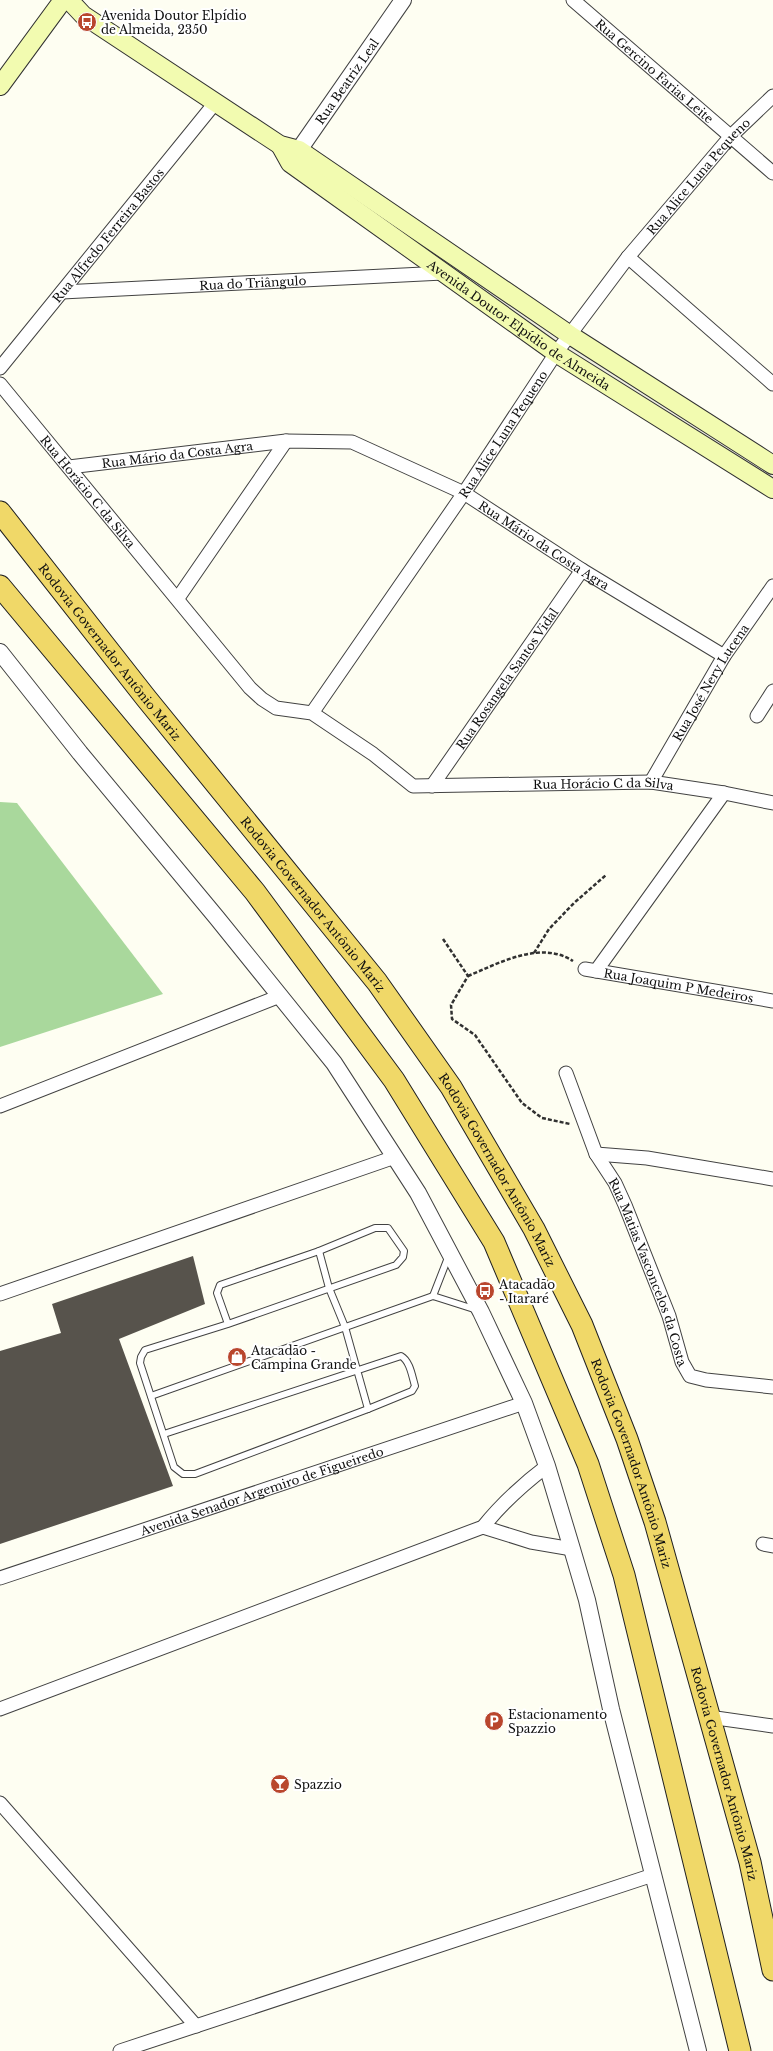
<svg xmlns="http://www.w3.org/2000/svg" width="773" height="2051" viewBox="0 0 773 2051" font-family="'Libre Baskerville',serif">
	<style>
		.forest { fill: #a9d89c }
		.plaza { fill: #efeee0 }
		.building { fill: #57534c }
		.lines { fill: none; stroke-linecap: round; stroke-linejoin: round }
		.service-casing { stroke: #424242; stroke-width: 8 }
		.minor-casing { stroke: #424242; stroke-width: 15 }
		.tertiary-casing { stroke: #424242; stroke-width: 18 }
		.secondary-casing { stroke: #313131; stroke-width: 20 }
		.trunk-casing { stroke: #202020; stroke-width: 23 }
		.path { stroke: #313131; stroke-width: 2.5; stroke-dasharray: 4 2; stroke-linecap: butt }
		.service { stroke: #fff; stroke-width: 6 }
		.minor { stroke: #fff; stroke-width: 13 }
		.tertiary { stroke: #fff; stroke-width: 16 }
		.secondary { stroke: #f2fbb0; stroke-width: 18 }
		.trunk { stroke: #f0d868; stroke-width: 21 }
		.labels { text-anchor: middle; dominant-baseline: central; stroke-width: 4; stroke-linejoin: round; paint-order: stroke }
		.poi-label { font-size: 12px; fill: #0f0f0f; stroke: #fff; text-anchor: start }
		.street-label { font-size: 12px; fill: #0f0f0f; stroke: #fff }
	</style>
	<rect width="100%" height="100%" fill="#fefef2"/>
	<path class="forest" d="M0,802l17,1 146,191 -163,53z"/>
	<path class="plaza" d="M299,153l474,315v16l-269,-170z"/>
	<path class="building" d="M193,1256l12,48 -86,35 54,147 -173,58v-193l61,-18 -9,-29z"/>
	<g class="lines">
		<g class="service-casing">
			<g id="service">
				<path d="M433,1296l16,-41"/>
				<path d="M228,1324l-11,-31 3,-8 99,-34 56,-23h13l16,23 -1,6 -7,8 -168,59 -83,26 -4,7 -1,6 34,104 9,7h12l173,-65"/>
				<path d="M151,1396l282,-100 44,14"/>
				<path d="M164,1434l237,-78c9,5 11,20 14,30l-3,5 -44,18 -23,-82 -16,-39 -10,-37"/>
			</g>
		</g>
		<g class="minor-casing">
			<g id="minor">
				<path id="s1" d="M573,0l200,173"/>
				<path d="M628,257l145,127"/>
				<path id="s2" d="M62,292l381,-19"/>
				<path id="s3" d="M0,368l215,-265"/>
				<path id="s4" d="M0,384l250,304 12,11 14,9 36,5 61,41 40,32 238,-4 73,11 49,10"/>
				<path id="s5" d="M69,467l217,-26 66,1 112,51 118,77 142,86"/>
				<path d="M178,598l108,-157"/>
				<path id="s6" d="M312,713l152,-220 92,-140 72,-96 103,-121 42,-40"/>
				<path d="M757,716l16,-25"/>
				<path id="s7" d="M651,782l73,-126 49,-70"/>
				<path id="s8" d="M432,786l150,-216"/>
				<path id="s9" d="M585,969l188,32"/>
				<path d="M596,971l128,-178"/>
				<path id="s10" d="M566,1073l30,81 19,29 10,22 44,111 13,46 8,14 16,4 67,7"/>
				<path d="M0,1106l280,-110"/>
				<path d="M596,1154l51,4 126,21"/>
				<path d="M0,1294l395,-137"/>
				<path d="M483,1527l48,15 41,7"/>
				<path d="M763,1544l10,2"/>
				<path id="s11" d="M0,1578l524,-175"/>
				<path d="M0,1709l483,-182c19,-24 39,-42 64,-61"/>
				<path d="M709,1717l64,9"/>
				<path d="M0,1803l196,223"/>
				<path d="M120,2051l533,-176"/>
			</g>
		</g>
		<g class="tertiary-casing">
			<g id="tertiary">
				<path id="s12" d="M292,160l111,-160"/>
				<path d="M0,652l80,101 137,165 117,145 84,130 63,119 43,91 23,63 25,83 15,51 24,109 87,342"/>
			</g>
		</g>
		<g class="secondary-casing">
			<g id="secondary">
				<path d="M69,0l14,15 197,130 19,5 271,185 203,130"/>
				<path d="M0,86l63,-86"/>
				<path id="s13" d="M280,145l10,18 266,190 217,136"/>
			</g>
		</g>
		<g class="trunk-casing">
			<g id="trunk">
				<path id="s14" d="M0,512l146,186 231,284 74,105 83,142 48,96 45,114 28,83 95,340 23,108"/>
				<path d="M0,586l255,306 139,188 100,162 94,222 36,111 116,476"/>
			</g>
		</g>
		<g class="path">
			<path d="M443,939l25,37 -17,29 1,14 23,16 47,68 20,15 28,6"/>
			<path d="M534,953l15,-24 25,-26 32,-28"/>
			<path d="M468,976c31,-13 73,-36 105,-15"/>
		</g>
		<use href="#service" class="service"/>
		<use href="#minor" class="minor"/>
		<use href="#tertiary" class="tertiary"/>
		<use href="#secondary" class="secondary"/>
		<use href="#trunk" class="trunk"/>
	</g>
	<defs>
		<g id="bus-disc" transform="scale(1)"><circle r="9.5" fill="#b9462d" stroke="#fff"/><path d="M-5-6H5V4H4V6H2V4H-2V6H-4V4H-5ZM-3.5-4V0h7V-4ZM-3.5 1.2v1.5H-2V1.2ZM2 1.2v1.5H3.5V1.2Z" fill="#fff"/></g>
		<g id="shop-disc" transform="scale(1)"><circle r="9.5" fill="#b9462d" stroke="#fff"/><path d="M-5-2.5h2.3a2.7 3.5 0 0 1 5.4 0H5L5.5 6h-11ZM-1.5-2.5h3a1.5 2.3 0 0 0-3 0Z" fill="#fff"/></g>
		<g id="parking-disc" transform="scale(1)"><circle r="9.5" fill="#b9462d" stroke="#fff"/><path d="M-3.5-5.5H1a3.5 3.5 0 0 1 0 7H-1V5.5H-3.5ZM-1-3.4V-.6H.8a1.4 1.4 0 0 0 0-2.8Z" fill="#fff"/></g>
		<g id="bar-disc" transform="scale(1)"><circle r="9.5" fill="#b9462d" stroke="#fff"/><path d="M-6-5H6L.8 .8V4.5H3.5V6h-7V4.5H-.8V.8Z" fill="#fff"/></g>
	</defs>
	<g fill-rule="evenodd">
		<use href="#bus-disc" x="87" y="22"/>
		<use href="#bus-disc" x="485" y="1291"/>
		<use href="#shop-disc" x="237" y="1357"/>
		<use href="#parking-disc" x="494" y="1721"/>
		<use href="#bar-disc" x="280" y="1784"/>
	</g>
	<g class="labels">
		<g class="poi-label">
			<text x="101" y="15">Avenida Doutor Elpídio<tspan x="101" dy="14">de Almeida, 2350</tspan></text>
			<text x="499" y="1284">Atacadão<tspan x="499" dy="14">- Itararé</tspan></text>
			<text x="251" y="1350">Atacadão -<tspan x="251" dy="14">Campina Grande</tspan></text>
			<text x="508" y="1714">Estacionamento<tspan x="508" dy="14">Spazzio</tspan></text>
			<text x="294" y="1784">Spazzio</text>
		</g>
		<g class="street-label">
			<text stroke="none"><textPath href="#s1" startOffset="108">Rua Gercino Farias Leite</textPath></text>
			<text stroke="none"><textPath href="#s12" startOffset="96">Rua Beatriz Leal</textPath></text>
			<text stroke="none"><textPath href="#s6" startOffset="662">Rua Alice Luna Pequeno</textPath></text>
			<text stroke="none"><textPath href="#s3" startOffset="171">Rua Alfredo Ferreira Bastos</textPath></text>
			<text stroke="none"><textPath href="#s2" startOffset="191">Rua do Triângulo</textPath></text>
			<text stroke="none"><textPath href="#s13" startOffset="301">Avenida Doutor Elpídio de Almeida</textPath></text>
			<text stroke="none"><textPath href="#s6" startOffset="338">Rua Alice Luna Pequeno</textPath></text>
			<text stroke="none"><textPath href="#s5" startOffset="109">Rua Mário da Costa Agra</textPath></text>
			<text stroke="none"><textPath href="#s4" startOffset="139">Rua Horácio C da Silva</textPath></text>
			<text stroke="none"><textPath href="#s5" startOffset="503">Rua Mário da Costa Agra</textPath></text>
			<text stroke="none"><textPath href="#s14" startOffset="178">Rodovia Governador Antônio Mariz</textPath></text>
			<text stroke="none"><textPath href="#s8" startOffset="131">Rua Rosangela Santos Vidal</textPath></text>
			<text stroke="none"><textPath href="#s7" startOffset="116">Rua José Nery Lucena</textPath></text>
			<text stroke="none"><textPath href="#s4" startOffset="778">Rua Horácio C da Silva</textPath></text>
			<text stroke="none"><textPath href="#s14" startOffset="502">Rodovia Governador Antônio Mariz</textPath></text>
			<text stroke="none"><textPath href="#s9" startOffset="95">Rua Joaquim P Medeiros</textPath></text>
			<text stroke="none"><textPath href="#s14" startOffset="826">Rodovia Governador Antônio Mariz</textPath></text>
			<text stroke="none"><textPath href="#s10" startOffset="216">Rua Matias Vasconcelos da Costa</textPath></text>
			<text stroke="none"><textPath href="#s14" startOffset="1150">Rodovia Governador Antônio Mariz</textPath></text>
			<text stroke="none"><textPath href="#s11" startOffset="276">Avenida Senador Argemiro de Figueiredo</textPath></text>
			<text stroke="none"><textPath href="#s14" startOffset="1474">Rodovia Governador Antônio Mariz</textPath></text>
		</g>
	</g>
</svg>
